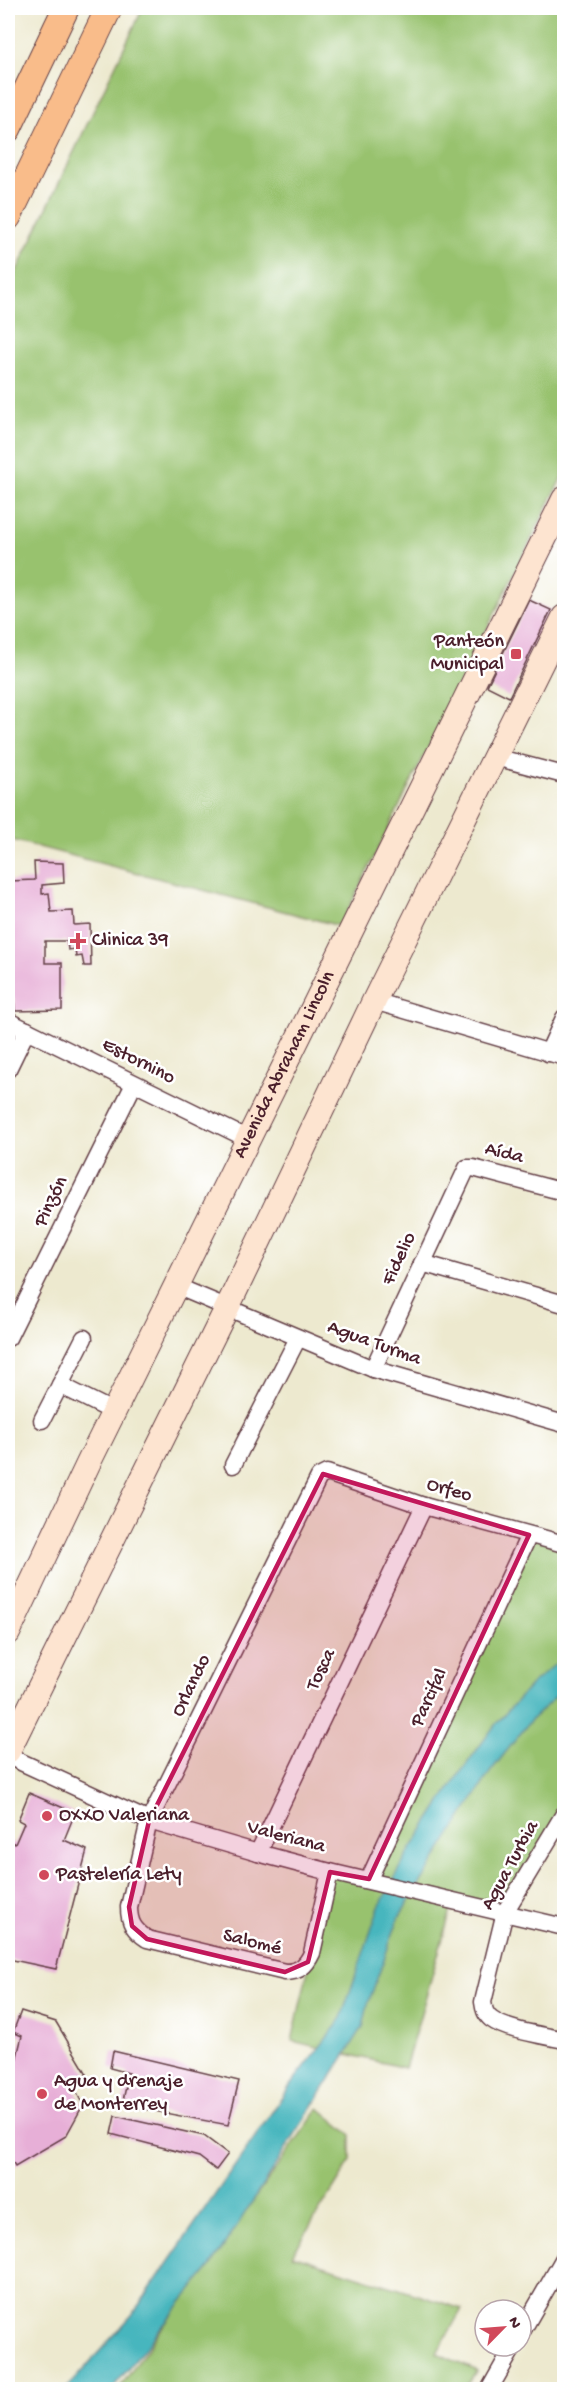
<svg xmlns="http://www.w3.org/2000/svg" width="572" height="2397" viewBox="0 0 572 2397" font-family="'Gochi Hand',sans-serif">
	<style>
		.green { fill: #98c26e; stroke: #71704c; stroke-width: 1.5 }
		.water { fill: #47b6be; stroke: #486a74; stroke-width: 1.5 }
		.building { fill: #e7afd7 }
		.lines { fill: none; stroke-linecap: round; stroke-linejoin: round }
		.minor-casing { stroke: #623d44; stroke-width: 19 }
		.secondary-casing { stroke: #623d44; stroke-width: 26 }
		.primary-casing { stroke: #623d44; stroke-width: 28 }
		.minor { stroke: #fff; stroke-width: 16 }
		.secondary { stroke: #fde4d0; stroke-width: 24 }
		.primary { stroke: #f9bc8a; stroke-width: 26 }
		.marked { fill: #c2185b; fill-opacity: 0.2; stroke: #c2185b; stroke-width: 4.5; stroke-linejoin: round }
		.poi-dot { fill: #d1495b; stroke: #fff; stroke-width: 2 }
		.labels { text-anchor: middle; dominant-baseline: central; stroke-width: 5; stroke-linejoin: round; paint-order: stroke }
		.poi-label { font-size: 20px; fill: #4a1f2b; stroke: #fff; text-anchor: start }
		.street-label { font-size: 20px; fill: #4a1f2b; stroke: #fff }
	</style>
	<rect width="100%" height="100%" fill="#fff"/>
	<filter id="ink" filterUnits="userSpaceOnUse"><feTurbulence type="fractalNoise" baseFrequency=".0167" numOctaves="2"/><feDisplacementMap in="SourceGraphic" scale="12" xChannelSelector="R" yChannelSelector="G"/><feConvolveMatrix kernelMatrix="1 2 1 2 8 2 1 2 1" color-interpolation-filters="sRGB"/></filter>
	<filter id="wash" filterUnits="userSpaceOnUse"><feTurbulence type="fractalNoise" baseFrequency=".008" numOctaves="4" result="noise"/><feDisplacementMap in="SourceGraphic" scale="24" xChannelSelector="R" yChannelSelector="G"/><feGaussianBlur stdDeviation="1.35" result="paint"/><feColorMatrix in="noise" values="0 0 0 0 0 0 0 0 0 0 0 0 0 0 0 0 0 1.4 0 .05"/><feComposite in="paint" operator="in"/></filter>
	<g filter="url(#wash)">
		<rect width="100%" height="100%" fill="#ede9cf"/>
		<g class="green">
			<path d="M143,8h421v465l-224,453 -332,-87v-550z"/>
			<path d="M529,1535l35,9v270l-59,98 -51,-12 -49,168 -113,-27 38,-169 39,7z"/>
			<path d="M319,2108l32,27v26l-59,94 170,54 -25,44 40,18 -12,18 -347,1z"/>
		</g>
		<path class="water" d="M564,1657v32l-33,31 -40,51 -92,146 -31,87 -5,23 -151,238 -100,124 -47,1 67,-75 160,-232 48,-62 39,-114 30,-55 49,-76 37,-51 36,-40z"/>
		<g id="blocks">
			<g class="building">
				<path d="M529,600l22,10 -42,87 -22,-11z"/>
				<path d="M34,862l29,1 1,20 -22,2v9l7,-1 2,19 22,-1 1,14 16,-1 1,42h-7l-2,-10 -6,1 -1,-8 -7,1 -1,-9h-22v22h17v47l-47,1 -1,-13h-6v-117l27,-1z"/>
				<path d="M29,1793l46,20 -11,27 23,10 -31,119 -48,-10v-119l7,4 9,-21 -6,-3z"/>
				<path d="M21,2011l35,11 31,52 -16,8 12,23 -17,31 -51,30 -7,-13v-82l5,2 9,-37 -9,-4z"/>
				<path d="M113,2051l126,30 -11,44 -106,-20 7,-32 -19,-5z"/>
				<path d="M115,2116l89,20 24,18 -12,16 -17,-13 -88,-23z"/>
			</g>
		</g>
	</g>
	<g filter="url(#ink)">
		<use href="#blocks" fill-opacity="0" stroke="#623d44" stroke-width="1.5"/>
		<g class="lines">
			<g class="minor-casing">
				<g id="minor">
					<path d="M495,757l69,18"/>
					<path d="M374,1001l190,56"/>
					<path d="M8,1021l242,119"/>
					<path d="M548,1053l16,-35"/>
					<path d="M8,1069l19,-39"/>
					<path d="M422,1263l142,41"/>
					<path d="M176,1286l197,83 191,55"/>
					<path d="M8,1338l126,-254"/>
					<path d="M84,1338l-24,47 54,27"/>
					<path d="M373,1369l94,-201h6l91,24"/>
					<path d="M42,1420l18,-35"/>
					<path d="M233,1465l65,-127"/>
					<path d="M8,1756l141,65 109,32 72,19 234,55"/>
					<path d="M564,1814l-59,98 -22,90c1,7 2,12 8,17 16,12 53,16 73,21"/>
					<path d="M258,1853l166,-347"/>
					<path d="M330,1872l-18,81c-6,13 -13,19 -27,19l-138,-33c-13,-9 -18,-16 -18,-32l20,-86 170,-344 8,-4 97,33 140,38"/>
					<path d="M369,1879l160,-344"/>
					<path d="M521,2333l43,-75"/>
					<path d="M489,2390l25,-44"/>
				</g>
			</g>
			<g class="secondary-casing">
				<g id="secondary">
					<path id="s1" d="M8,1633l80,-169 476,-965"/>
					<path d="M8,1751l219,-443 147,-307 190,-384"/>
				</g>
			</g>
			<g class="primary-casing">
				<g id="primary">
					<path d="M8,129l58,-121"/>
					<path d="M8,217l101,-209"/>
				</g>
			</g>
			<use href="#minor" class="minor"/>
			<use href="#secondary" class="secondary"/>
			<use href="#primary" class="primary"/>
		</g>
	</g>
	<path class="marked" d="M323,1474l206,61 -160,344 -39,-7 -22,90 -23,10 -138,-33 -15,-13 -3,-19 20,-86z"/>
	<g class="poi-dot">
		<rect x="510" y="648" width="12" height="12" rx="3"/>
		<path d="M75 932h6v6h6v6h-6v6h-6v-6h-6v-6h6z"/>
		<circle cx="47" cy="1816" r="6"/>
		<circle cx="44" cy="1875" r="6"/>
		<circle cx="42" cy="2094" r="6"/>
	</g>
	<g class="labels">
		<g class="poi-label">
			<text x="504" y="642" text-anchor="end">Panteón<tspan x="504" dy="23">Municipal</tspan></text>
			<text x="92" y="941">Clinica 39</text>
			<text x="59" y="1816">OXXO Valeriana</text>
			<text x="56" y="1875">Pastelería Lety</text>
			<text x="54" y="2082">Agua y drenaje<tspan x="54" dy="23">de Monterrey</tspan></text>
		</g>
		<g class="street-label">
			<text transform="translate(138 1062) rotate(27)">Estornino</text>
			<text stroke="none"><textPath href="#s1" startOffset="632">Avenida Abraham Lincoln</textPath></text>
			<text transform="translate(504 1154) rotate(14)">Aída</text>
			<text transform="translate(52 1202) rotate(-64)">Pinzón</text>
			<text transform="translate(400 1259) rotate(-65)">Fidelio</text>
			<text transform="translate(374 1344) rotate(20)">Agua Turma</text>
			<text transform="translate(449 1491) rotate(16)">Orfeo</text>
			<text transform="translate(322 1670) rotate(-64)">Tosca</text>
			<text transform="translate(192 1686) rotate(-64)">Orlando</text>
			<text transform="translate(430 1698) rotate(-65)">Parcifal</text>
			<text transform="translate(286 1838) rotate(15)">Valeriana</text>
			<text transform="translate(511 1866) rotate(-61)">Agua Turbia</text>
			<text transform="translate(252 1943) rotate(14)">Salomé</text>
		</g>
	</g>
	<rect width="572" height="2397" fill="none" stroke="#fff" stroke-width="30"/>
	<g transform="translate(503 2328) rotate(65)"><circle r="28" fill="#ffffff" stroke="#b7a5aa" stroke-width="1.5"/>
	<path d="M0-4.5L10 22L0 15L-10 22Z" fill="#d1495b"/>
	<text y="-9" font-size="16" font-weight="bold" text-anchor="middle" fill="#4a1f2b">N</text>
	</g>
</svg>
